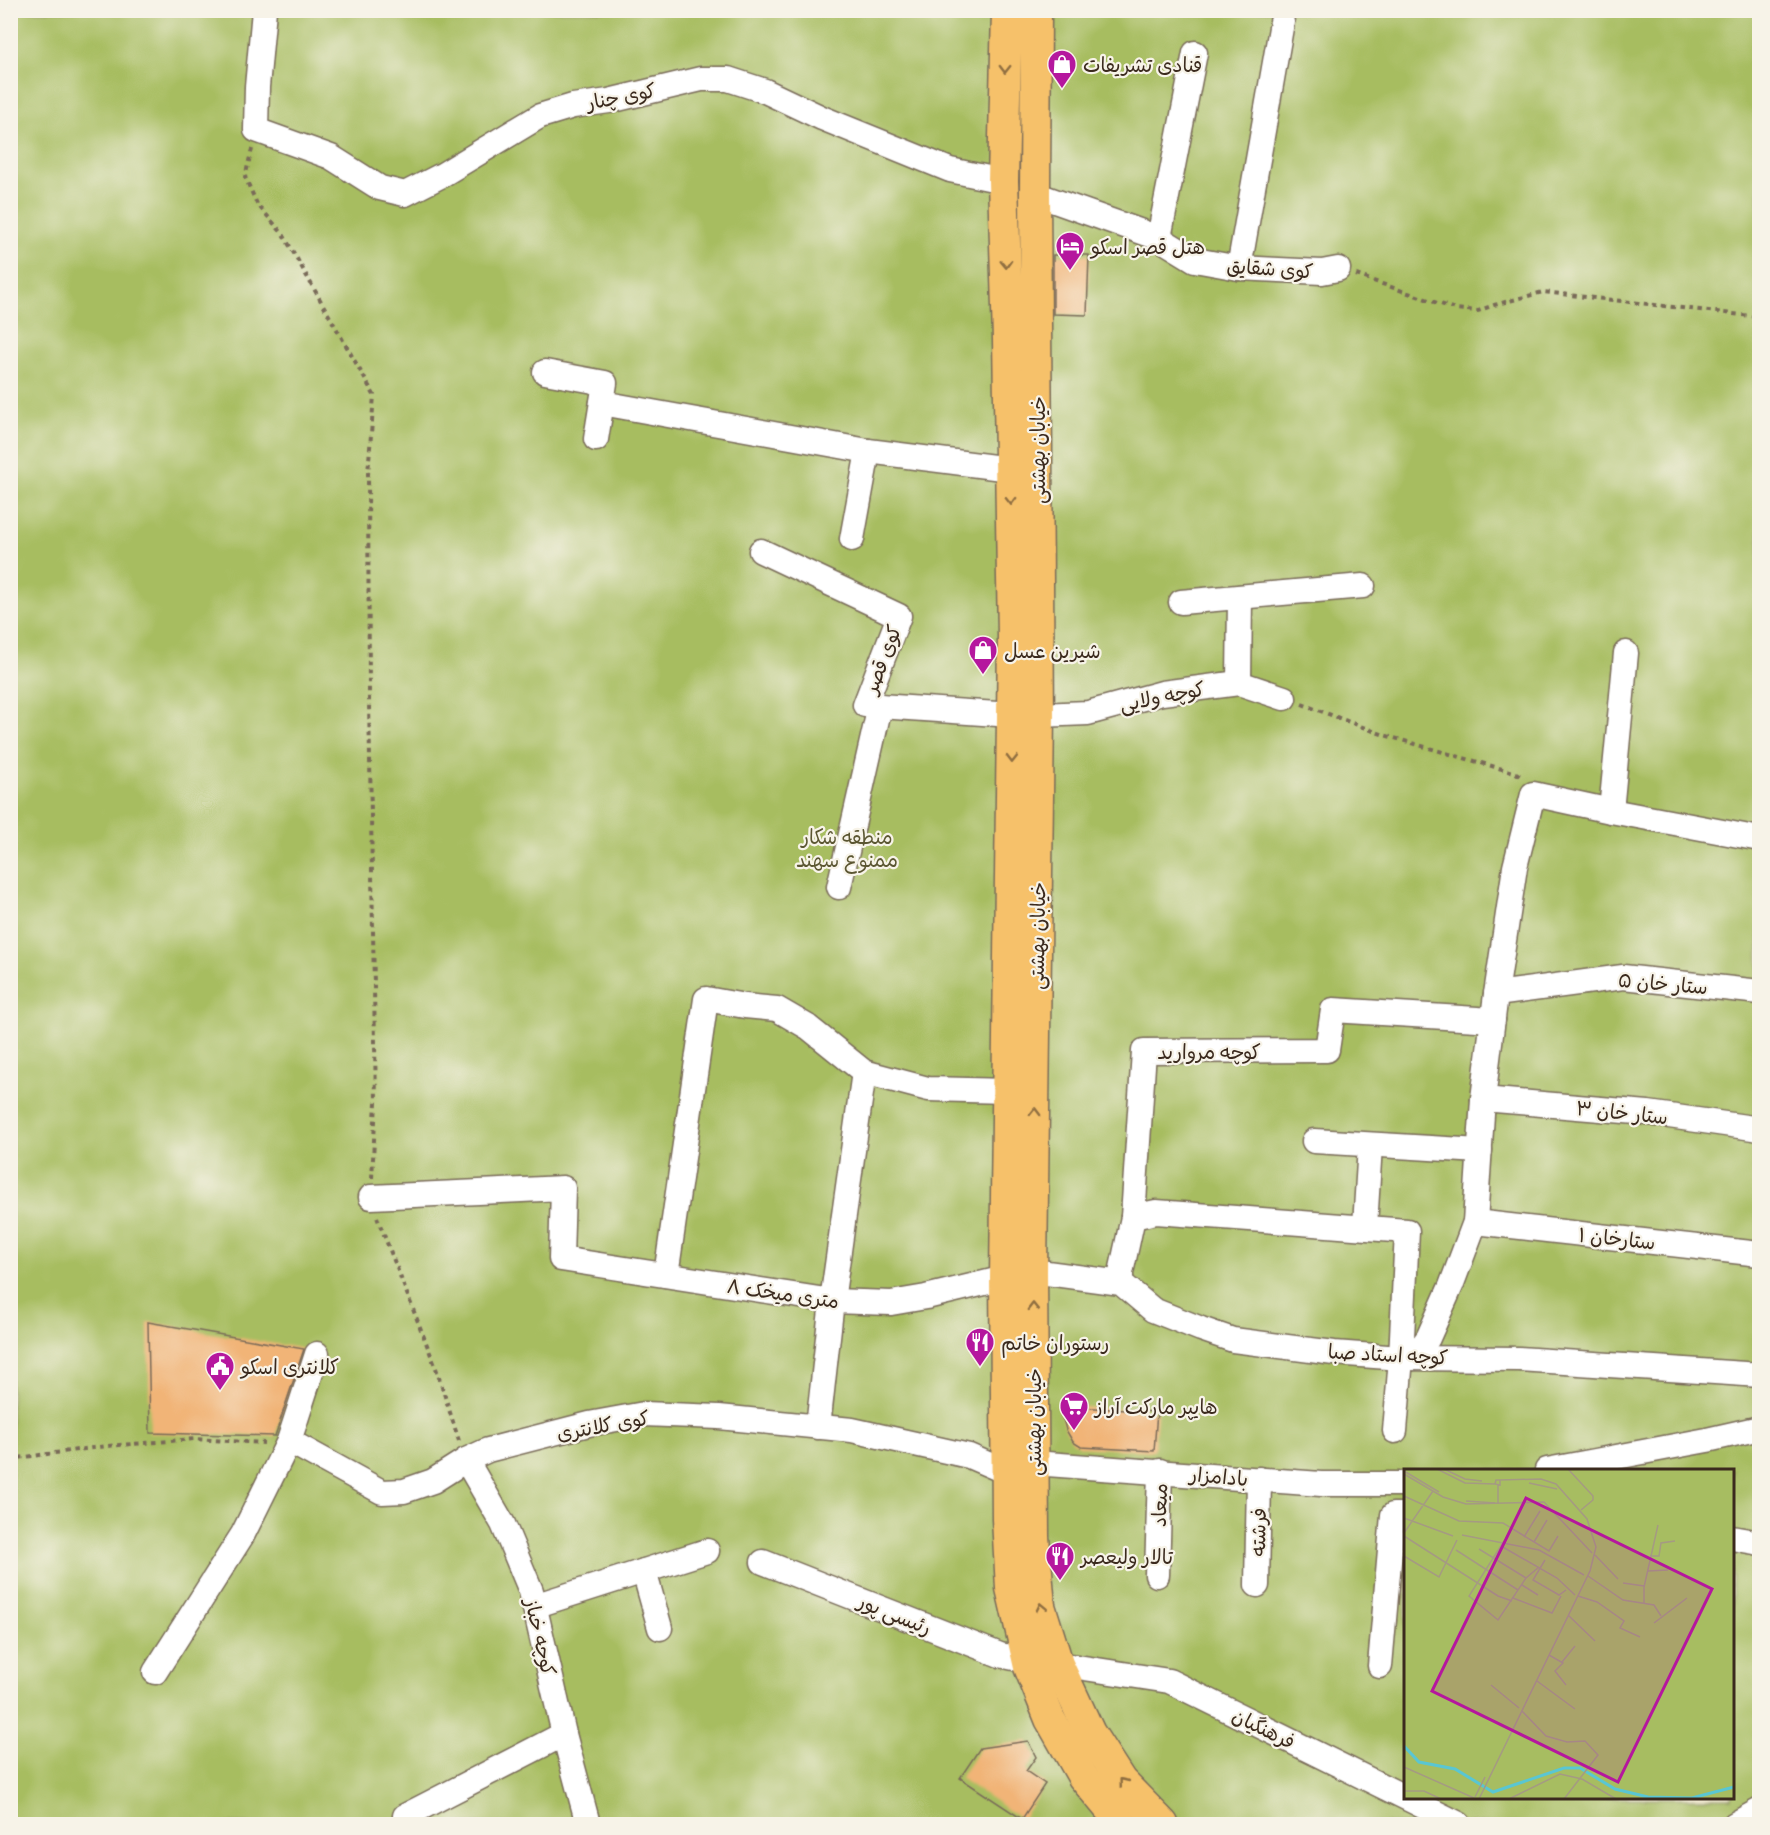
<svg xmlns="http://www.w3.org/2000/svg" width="1770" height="1835" viewBox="0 0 1770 1835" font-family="Delius,'Playpen Sans Arabic',sans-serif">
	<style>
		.green { fill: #a7bd61; stroke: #717440; stroke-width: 1.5; fill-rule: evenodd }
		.building { fill: #f1b477 }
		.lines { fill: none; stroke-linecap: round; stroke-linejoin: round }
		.minor-casing { stroke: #796b59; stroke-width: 27 }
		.major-casing { stroke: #796b59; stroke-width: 33 }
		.path { stroke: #796b59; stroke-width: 4; stroke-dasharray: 4.5 4.5; stroke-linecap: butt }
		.minor { stroke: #fff; stroke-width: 24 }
		.major { stroke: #f6c16b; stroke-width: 30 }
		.oneway { stroke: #8f6e41 }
		.labels { text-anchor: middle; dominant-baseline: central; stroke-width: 4.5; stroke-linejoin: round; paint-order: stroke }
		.poi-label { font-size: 20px; fill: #3b2a1e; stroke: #f7f3e8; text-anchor: start }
		.street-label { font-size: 20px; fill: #3b2a1e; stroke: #f7f3e8 }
		.park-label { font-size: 20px; fill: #5b5632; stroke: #f7f3e8 }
		.inset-river { fill: none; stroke: #5ac6d2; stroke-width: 3 }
		.inset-road { fill: none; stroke: #a59a83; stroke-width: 1.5 }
		.view { fill: #b5179e; fill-opacity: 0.15; stroke: #b5179e; stroke-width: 3 }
		.inset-edge { fill: none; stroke: #3b2a1e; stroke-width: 3 }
	</style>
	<rect width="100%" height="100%" fill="#f7f3e8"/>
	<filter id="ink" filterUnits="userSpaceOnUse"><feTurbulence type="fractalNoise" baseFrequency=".0167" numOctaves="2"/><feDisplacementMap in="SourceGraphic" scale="12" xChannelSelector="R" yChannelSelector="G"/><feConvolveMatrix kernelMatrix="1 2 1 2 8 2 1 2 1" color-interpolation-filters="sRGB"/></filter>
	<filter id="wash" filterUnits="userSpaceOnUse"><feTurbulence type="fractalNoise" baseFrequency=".008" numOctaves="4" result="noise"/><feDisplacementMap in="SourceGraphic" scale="24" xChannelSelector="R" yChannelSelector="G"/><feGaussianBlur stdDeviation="1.35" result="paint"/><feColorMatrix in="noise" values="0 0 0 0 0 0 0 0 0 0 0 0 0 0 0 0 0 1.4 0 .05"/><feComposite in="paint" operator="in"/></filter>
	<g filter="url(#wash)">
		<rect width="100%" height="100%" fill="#ece4c6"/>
		<path class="green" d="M11,11h1748v1813h-1748zM1406,1470h326v328h-326z"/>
		<g id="blocks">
			<g class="building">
				<path d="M1053,255h36l-2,60 -34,-1z"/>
				<path d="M148,1322l156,27 -29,87 -125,-3z"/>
				<path d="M1064,1406l93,6 -3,39 -73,-4 -8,-5 -7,-12 -3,-11z"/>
				<path d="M1028,1741l8,16 -10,14 19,13 -23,35 -62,-41 20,-30z"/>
			</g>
		</g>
	</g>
	<g filter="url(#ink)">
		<use href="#blocks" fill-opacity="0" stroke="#796b59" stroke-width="1.5"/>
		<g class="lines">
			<g class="minor-casing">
				<g id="minor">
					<path d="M264,10l-7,77 -1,43 75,27 49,31 25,6 37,-19 98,-59 33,-10 36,-5 92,-22h27l37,12 57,27 128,52 53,11"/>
					<path d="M1035,194l124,44 36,22 44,8 83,4 16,-3"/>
					<path d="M1159,238l36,-185"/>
					<path d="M1239,268l43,-246"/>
					<path d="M545,372l60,11 -9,56"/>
					<path d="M602,403l266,48 142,18"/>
					<path d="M852,539l16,-88"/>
					<path d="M761,551l138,65 -34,89 147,10"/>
					<path d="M1181,602l182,-16"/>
					<path d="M1239,683l1,-86"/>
					<path d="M1039,715l49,-2 74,-20 77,-10 45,15"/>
					<path d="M1611,811l15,-158"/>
					<path d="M839,887l41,-181"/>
					<path d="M1496,994l127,-17 137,15"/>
					<path d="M1483,1099l165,14 112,16"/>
					<path d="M1314,1141l166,10"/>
					<path d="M371,1197l192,-9 -2,71 271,42 59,2 35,-6 79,-19"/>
					<path d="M1133,1217l11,-166 183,-1 6,-40 160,10"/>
					<path d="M1475,1222l285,32"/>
					<path d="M1365,1226l5,-81"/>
					<path d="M1032,1271l89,12 32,27 48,19 32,11 101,13 67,5 118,1 241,16"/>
					<path d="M666,1275l40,-276 39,7 32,3 31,18 56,45 64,17 79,2"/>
					<path d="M1121,1283v-10l12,-56 23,-5 251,19 -6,127 -6,73"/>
					<path d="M1413,1358l15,-20 23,-52 24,-64 8,-123 13,-105 19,-127 18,-73 78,17 149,28"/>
					<path d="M818,1427l14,-126 32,-229"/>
					<path d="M289,1441l93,51 22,-1 29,-10 33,-21 22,-10 101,-26 55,-10 75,3 133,13 117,26 37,16"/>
					<path d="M466,1460l37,64 28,67 33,143 24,90"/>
					<path d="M1033,1463l288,21h85"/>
					<path d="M1547,1470l160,-30 53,-12"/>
					<path d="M1732,1538l28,5"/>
					<path d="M763,1562l237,93 28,6"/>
					<path d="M644,1571l16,57"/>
					<path d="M1157,1575l3,-104"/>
					<path d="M1257,1585l2,-106"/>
					<path d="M534,1606l173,-55"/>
					<path d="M1058,1664l111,17 290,143"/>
					<path d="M1380,1666l13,-151h13"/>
					<path d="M155,1672l88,-138 46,-93 28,-87"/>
					<path d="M405,1816l159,-82"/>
					<path d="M1735,1824l25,-14"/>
				</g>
			</g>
			<g class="major-casing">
				<g id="major">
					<path d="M1007,10l-4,171 5,158 5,297 -8,642 2,241 4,69 18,79 21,52 33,58 39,47"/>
					<path d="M1036,10l-1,184 4,521 -7,556 2,266 6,69 18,58 32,69 31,48 42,43"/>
				</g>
			</g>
			<g class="path">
				<path d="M252,149l-7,28 12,27 26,30 91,161 -6,79 1,228 7,400 -4,76"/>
				<path d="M1356,275l99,34 23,2 16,-6 49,-13 217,25"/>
				<path d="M1302,704l82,31 132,38 6,4"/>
				<path d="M377,1217l59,151 23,73"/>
				<path d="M10,1459l97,-13 88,-7 69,4"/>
			</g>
			<use href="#minor" class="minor"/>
			<use href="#major" class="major"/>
		</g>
		<defs><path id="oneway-chevron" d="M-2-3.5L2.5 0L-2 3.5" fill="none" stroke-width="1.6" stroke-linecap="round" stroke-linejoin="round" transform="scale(1.5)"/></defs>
		<g class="oneway">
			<use href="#oneway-chevron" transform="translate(1005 69) rotate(91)"/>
			<use href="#oneway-chevron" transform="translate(1006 264) rotate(88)"/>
			<use href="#oneway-chevron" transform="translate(1011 501) rotate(89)"/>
			<use href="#oneway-chevron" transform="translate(1012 759) rotate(91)"/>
			<use href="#oneway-chevron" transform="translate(1035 1112) rotate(-89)"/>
			<use href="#oneway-chevron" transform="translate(1033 1307) rotate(-91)"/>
			<use href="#oneway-chevron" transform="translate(1041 1607) rotate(-102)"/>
			<use href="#oneway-chevron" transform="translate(1123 1782) rotate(-129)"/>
		</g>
	</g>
	<defs>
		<g id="shop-pin" transform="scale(1.5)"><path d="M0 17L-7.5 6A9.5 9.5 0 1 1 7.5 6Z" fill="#b5179e" stroke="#f7f3e8"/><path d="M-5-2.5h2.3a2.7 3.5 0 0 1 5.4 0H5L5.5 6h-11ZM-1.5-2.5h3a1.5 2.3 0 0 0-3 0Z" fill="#fff"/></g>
		<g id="hotel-pin" transform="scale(1.5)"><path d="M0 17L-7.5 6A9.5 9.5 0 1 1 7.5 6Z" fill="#b5179e" stroke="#f7f3e8"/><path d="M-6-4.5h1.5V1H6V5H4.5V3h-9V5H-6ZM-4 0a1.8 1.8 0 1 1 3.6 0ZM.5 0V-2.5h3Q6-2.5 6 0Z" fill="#fff"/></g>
		<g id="restaurant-pin" transform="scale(1.5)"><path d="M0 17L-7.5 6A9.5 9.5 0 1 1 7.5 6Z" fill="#b5179e" stroke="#f7f3e8"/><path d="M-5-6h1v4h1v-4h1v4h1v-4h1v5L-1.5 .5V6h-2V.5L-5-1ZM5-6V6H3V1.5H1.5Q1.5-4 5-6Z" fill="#fff"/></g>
		<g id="civic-pin" transform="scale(1.5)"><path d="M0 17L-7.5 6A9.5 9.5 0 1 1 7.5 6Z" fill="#b5179e" stroke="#f7f3e8"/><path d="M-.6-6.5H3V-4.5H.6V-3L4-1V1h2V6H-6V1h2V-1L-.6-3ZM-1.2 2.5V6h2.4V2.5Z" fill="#fff"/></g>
		<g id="supermarket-pin" transform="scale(1.5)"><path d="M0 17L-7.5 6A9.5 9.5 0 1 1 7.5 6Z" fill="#b5179e" stroke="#f7f3e8"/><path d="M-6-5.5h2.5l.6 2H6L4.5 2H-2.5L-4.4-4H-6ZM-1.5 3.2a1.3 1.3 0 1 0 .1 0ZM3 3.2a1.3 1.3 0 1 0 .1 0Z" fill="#fff"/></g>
	</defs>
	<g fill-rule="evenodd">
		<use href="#shop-pin" x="1062" y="64"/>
		<use href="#hotel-pin" x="1070" y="246"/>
		<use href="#shop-pin" x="983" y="650"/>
		<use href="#restaurant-pin" x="980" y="1342"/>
		<use href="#civic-pin" x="220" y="1366"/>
		<use href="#supermarket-pin" x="1074" y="1406"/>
		<use href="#restaurant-pin" x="1060" y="1556"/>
	</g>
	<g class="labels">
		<g class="poi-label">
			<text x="1083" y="64">قنادی تشریفات</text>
			<text x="1091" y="246">هتل قصر اسکو</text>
			<text x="1004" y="650">شیرین عسل</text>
			<text x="1001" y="1342">رستوران خاتم</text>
			<text x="241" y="1366">کلانتری اسکو</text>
			<text x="1095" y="1406">هایپر مارکت آراز</text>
			<text x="1081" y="1556">تالار ولیعصر</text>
		</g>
		<g class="street-label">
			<text transform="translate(621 96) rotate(-11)">کوی چنار</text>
			<text transform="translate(1270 268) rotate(4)">کوی شقایق</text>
			<text transform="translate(1037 450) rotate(-90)">خیابان بهشتی</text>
			<text transform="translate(882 659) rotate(-69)">کوی قصر</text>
			<text transform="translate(1162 696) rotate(-11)">کوچه ولایی</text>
			<text transform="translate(1037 936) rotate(-89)">خیابان بهشتی</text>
			<text transform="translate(1663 983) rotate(5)">ستار خان ۵</text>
			<text x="1209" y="1051">کوچه مروارید</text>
			<text transform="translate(1622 1112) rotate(6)">ستار خان ۳</text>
			<text transform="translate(1617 1238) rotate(6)">ستارخان ۱</text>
			<text transform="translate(783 1293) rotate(8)">۸ متری میخک</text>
			<text transform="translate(1388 1354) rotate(3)">کوچه استاد صبا</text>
			<text transform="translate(1033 1422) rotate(-90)">خیابان بهشتی</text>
			<text transform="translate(603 1425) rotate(-10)">کوی کلانتری</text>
			<text transform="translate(1219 1476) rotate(5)">بادامزار</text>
			<text transform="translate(1159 1505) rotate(-88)">میعاد</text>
			<text transform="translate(1258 1532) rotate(-89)">فرشته</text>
			<text transform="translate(895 1614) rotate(22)">رئیسی پور</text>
			<text transform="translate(541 1637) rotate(77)">کوچه خباز</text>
			<text transform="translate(1264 1728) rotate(26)">فرهنگیان</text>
		</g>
		<g class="park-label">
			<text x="847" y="836">منطقه شکار<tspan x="847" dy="23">ممنوع سهند</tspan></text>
		</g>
	</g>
	<g transform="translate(1404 1469)">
		<rect width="330" height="330" fill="#ece4c6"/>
		<path d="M0,0h330v330h-330z" fill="#a7bd61"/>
		<path class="inset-river" d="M0,277l15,16 36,7 38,23 71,-24h16l35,21 33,8 44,1 42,-11"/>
		<path class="inset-road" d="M33,0l28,14 30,1M40,0l21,10 17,2M164,0l25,27v4l-12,10M0,2l35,21M0,5l39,23 23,7 78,-2 48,51M92,11h4v5l-5,-1zM125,14l28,6M94,16v19M0,27l55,25 44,2 46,28 9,-15M62,32l29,2M0,49l49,18M0,64l29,-42M58,66l77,15 45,25M0,67l94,60 14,5M120,68l16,-26M100,72l-35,55 29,24 28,-42 13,-11M130,73l13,-22M97,77l56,32 18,17M75,80l47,29M52,81l62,40M191,86l23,24M0,87l35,21 18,-37M246,87h9l2,-13 14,-2M141,91l-12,20 26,15 7,-5M244,102l20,-1M184,107l35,24 31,5 7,11M219,114l21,3M118,116l16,10M174,127l19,6 27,19 -4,7 20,9M109,129l39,15 9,-17M240,135v-17l14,-62M164,146l27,26M250,154l33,-25M145,186l14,8 -8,8 11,14M158,193l13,-16M133,212l38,28M87,216l28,23M118,242l24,25 21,6 18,-1 13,14 -34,44M0,298l70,31M0,322h20l17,8M71,328l10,-20M75,330l111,-228 6,-24 -9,-28 -31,-35 -15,-5 -41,1M105,330l51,-25 22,5 34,20"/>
		<path class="view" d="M122,29l186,91 -94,193 -186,-91z"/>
		<rect width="330" height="330" class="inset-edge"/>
	</g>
	<rect width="1770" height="1835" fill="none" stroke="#f7f3e8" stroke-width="36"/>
</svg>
